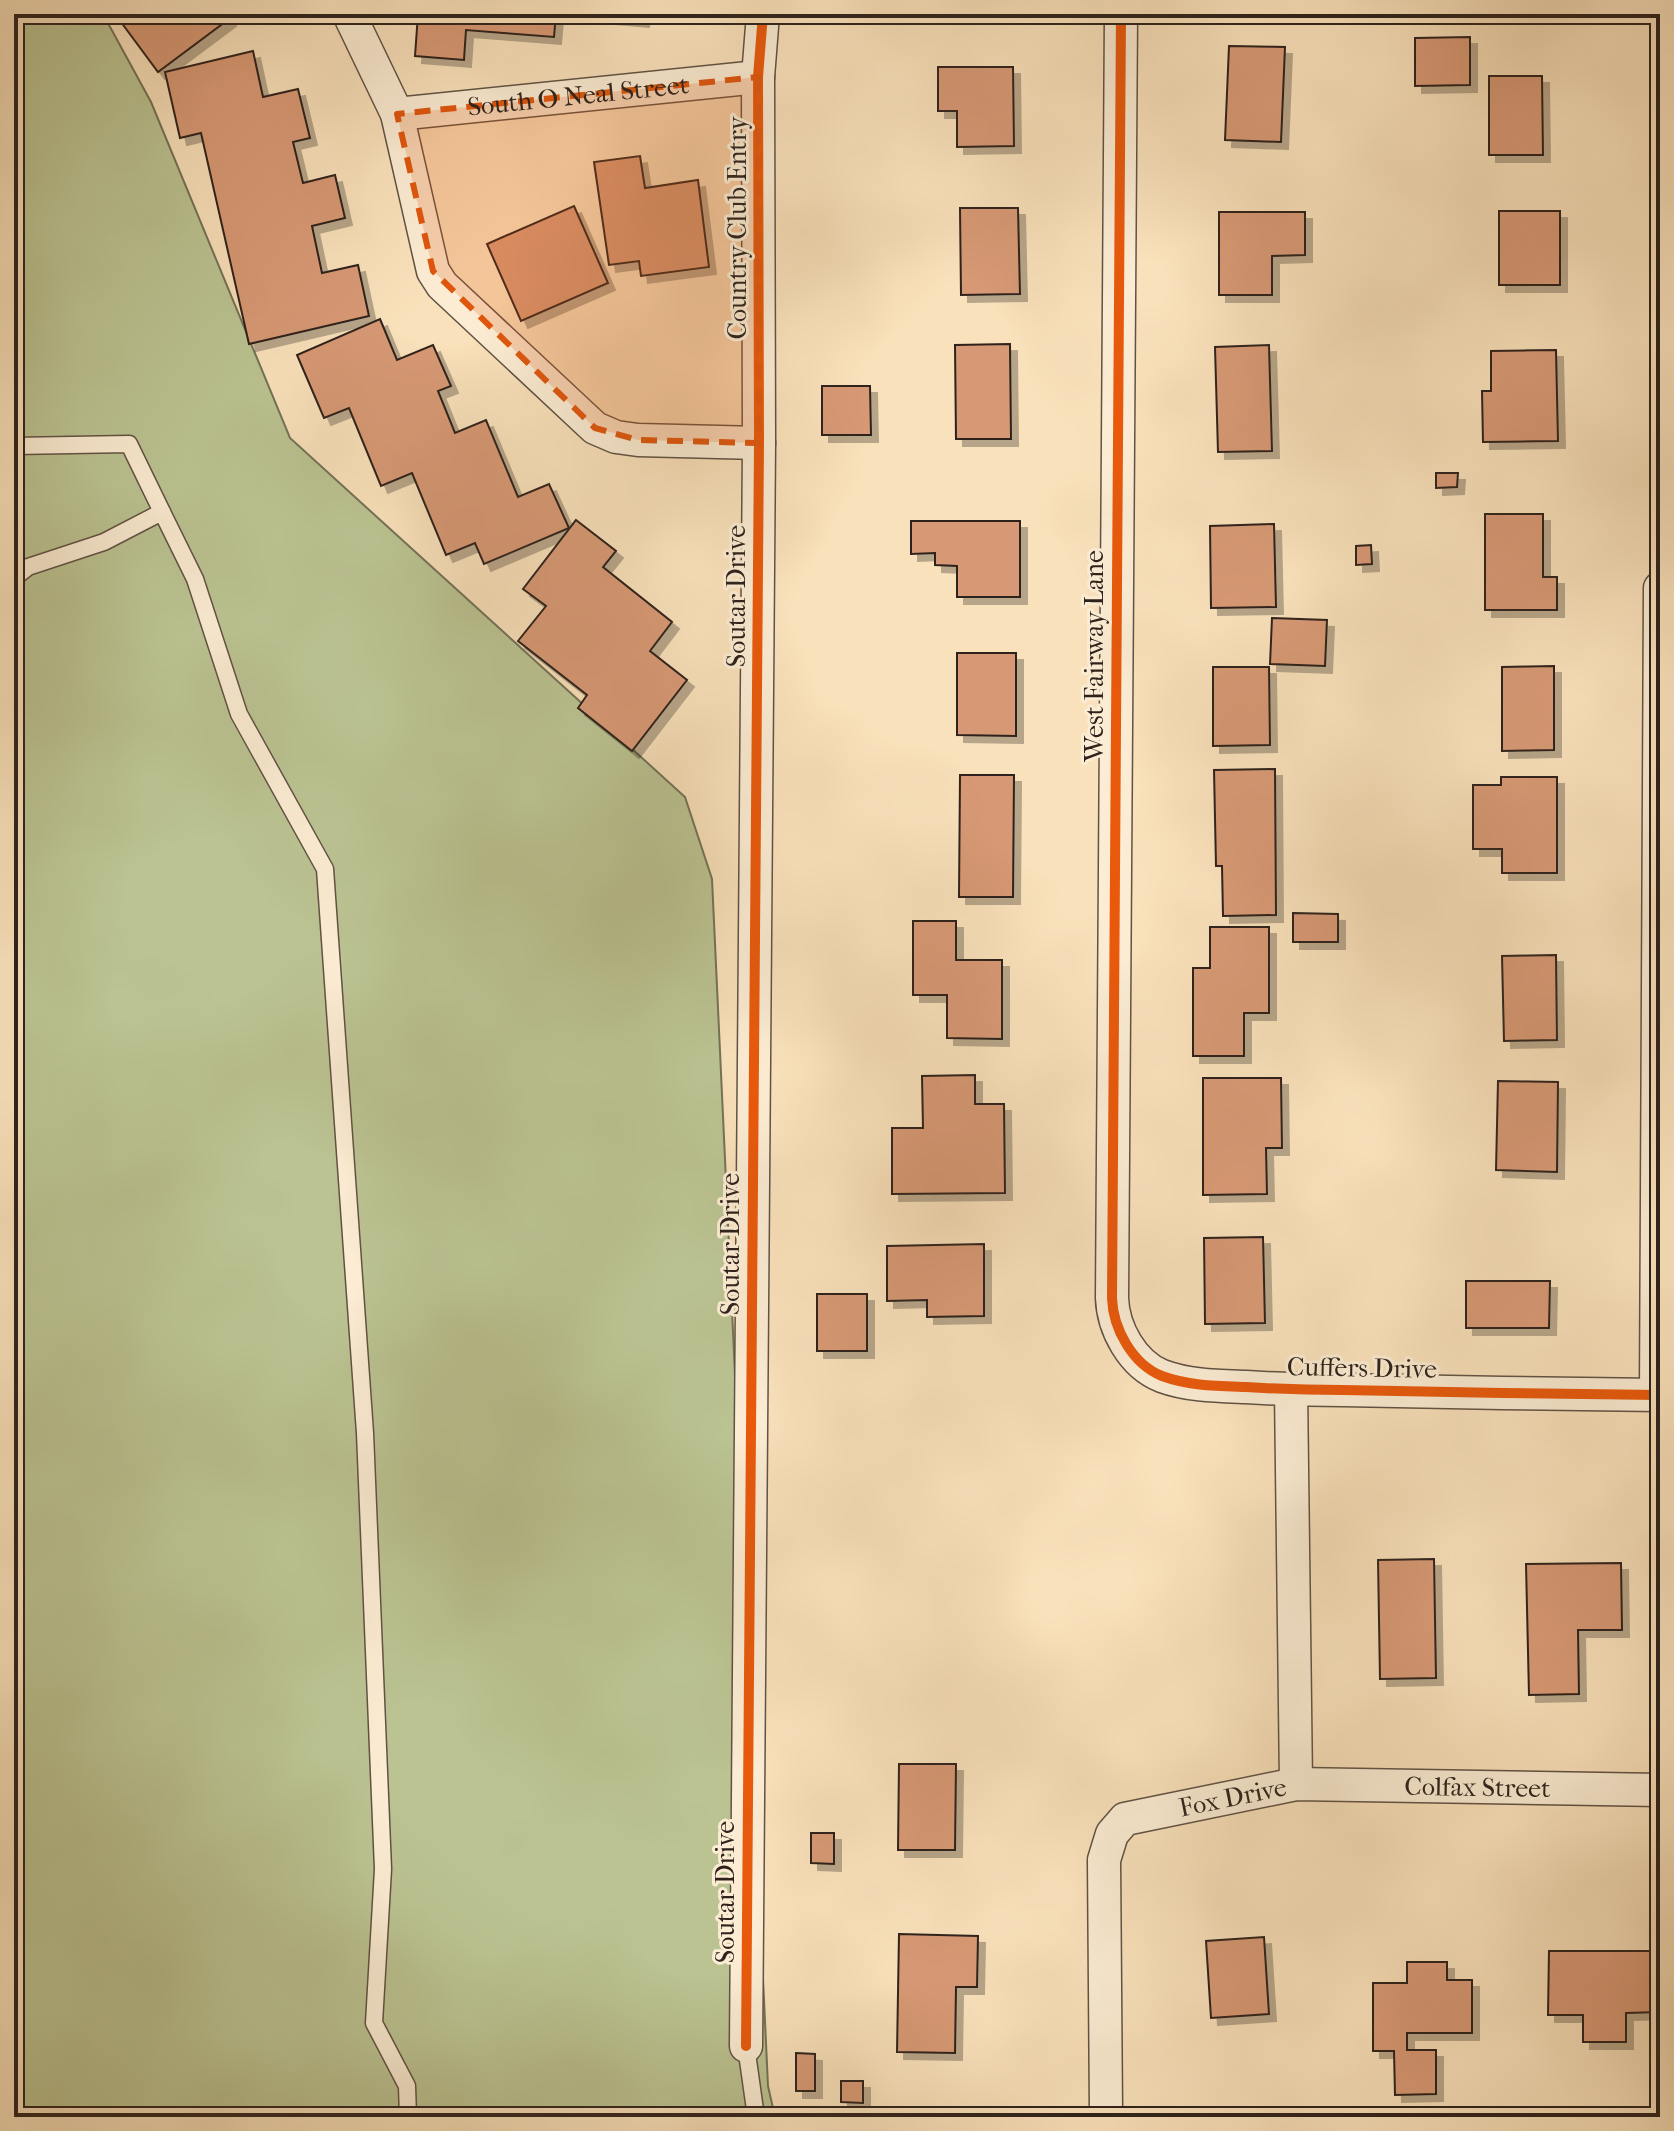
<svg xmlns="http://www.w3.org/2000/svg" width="1674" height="2131" viewBox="0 0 1674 2131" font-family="'IM FELL French Canon',serif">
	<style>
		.green { fill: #bbc392; stroke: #747257; stroke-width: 2 }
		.building { fill: #d79974; stroke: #2e221c; stroke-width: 2; filter: url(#shadow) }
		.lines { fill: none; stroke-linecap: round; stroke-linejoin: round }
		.service-casing { stroke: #615244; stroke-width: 19 }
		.minor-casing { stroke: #615244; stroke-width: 35 }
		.service { stroke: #fbecd3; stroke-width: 16 }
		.minor { stroke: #fbecd3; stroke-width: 32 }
		.cycleway-casing { stroke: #fbecd3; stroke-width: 15 }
		.cycleway { stroke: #e8590c; stroke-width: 10 }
		.marked { fill: #df560d; fill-opacity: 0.2; stroke: #df560d; stroke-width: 6; stroke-dasharray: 16 10; stroke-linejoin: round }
		.labels { text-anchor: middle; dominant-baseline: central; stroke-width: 6; stroke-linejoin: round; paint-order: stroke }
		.street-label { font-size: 26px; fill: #2e221c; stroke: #fbecd3 }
	</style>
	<defs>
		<filter id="shadow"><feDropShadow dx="7" dy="7" stdDeviation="0" flood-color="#0004"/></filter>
	</defs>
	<rect width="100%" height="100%" fill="#f9e1bb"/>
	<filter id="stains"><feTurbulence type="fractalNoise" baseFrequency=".0025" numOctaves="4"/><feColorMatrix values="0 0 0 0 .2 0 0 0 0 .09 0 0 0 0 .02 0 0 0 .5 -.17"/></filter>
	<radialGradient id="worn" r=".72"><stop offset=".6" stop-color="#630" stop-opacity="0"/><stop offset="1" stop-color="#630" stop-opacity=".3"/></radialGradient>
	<path class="green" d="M14,14h89l48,88 139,336 395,359 27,82 56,1207 7,31h-761z"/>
	<g class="building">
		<path d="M123,14h102l4,5 -71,53 -40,-54z"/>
		<path d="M418,14h138l-2,23 -88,-7 -2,30 -49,-4z"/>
		<path d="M574,14h69l-1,6z"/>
		<path d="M1470,37v48l-55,1v-48z"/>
		<path d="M1229,46l56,1 -4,95 -56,-2z"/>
		<path d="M253,51l10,46 35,-8 12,49 -17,4 10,41 32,-8 10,43 -33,8 10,47 36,-8 11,51 -120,28 -48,-211 -21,5 -15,-66z"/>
		<path d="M938,67h75l1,79 -57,1v-36h-19z"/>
		<path d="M1489,76h53l1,79h-54z"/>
		<path d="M640,156l5,32 53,-8 11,87 -68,9 -2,-15 -30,4 -15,-103z"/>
		<path d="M574,206l34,77 -87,38 -34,-77z"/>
		<path d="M960,208h58l2,86 -59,1z"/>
		<rect x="1499" y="211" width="61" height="74"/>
		<path d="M1219,212h86v43l-33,1v39h-53z"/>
		<path d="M380,319l17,41 36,-15 18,41 -13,5 17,42 31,-13 32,77 31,-13 20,44 -85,36 -9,-21 -29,12 -34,-82 -31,13 -32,-78 -25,10 -27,-63z"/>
		<path d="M1010,344l1,95h-55l-1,-94z"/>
		<path d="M1269,345l3,106 -54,1 -3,-105z"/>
		<path d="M1556,350l2,91 -75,1 -1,-51h9v-40z"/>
		<path d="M822,386h48l1,49h-49z"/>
		<path d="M1436,473h22l-1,14 -21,1z"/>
		<path d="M1485,514h58v63h14v33h-72z"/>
		<path d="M576,520l40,31 -13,16 69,55 -22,29 37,29 -55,71 -54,-43 9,-13 -69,-54 28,-35 -23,-17z"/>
		<path d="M911,521h109v76h-63v-31l-22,-1v-12l-24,1z"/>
		<path d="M1274,524l2,83 -65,1 -1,-82z"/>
		<path d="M1371,545l1,19 -16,1v-19z"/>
		<path d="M1272,618l55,2 -2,46 -55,-2z"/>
		<path d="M957,653h59v83l-59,-1z"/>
		<path d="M1554,666v84l-52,1v-84z"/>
		<path d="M1213,667h56l1,78 -57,1z"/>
		<path d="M1275,769l1,146 -53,1 -1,-50h-6l-2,-96z"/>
		<path d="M960,775h54l-1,122h-54z"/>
		<path d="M1501,777h56v96h-55v-24h-29v-64h28z"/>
		<path d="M1293,913l45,1v28h-45z"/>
		<path d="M913,921h43v39h46v79l-55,-1v-43h-34z"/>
		<path d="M1210,927h59v86h-25v43h-51v-88h17z"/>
		<path d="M1556,955l1,85 -53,1 -2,-85z"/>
		<path d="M975,1075v29h29l1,89 -113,1v-66h31l-1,-52z"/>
		<path d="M1203,1078h78l1,70h-16l1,46 -64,1z"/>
		<path d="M1498,1081l60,1 -1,90 -61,-2z"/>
		<path d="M1263,1237l2,86 -60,1 -1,-86z"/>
		<path d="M984,1244v72l-57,1v-17l-40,1v-55z"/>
		<path d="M1466,1281h84l-1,47h-83z"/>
		<rect x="817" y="1294" width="50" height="57"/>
		<path d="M1434,1559l2,119 -56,1 -2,-119z"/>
		<path d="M1621,1563l1,67h-44l1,64 -50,1 -3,-131z"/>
		<path d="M899,1764h57l-1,86h-57z"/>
		<path d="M811,1833h23v31l-23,-1z"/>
		<path d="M899,1934l79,2 -1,51h-21l-1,66 -58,-1z"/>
		<path d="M1264,1937l5,77 -58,4 -5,-77z"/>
		<path d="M1549,1951h111v61l-34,1v29h-43v-27h-35z"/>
		<path d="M1407,1962h40v18h25v53h-65v17h29v44l-41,1 -1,-44h-21v-68h34z"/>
		<path d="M796,2053l19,1v37h-19z"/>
		<path d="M841,2081h22v22l-22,-1z"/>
	</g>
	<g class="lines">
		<g class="service-casing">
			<g id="service">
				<path d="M14,446l115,-2 33,68"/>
				<path d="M14,578l14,-11 76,-25 58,-30 33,67 44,135 86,155 40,564 18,436 -9,154 33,63 1,31"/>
				<path d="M746,2046l10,71"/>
			</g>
		</g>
		<g class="minor-casing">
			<g id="minor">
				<path d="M349,14l48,100 36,157 9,14 153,143 21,9 22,3 121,3"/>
				<path d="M1121,14l-9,1284c1,30 20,66 50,78 27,10 56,10 84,11 32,2 65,3 97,3 106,2 211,4 317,5"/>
				<path id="s1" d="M397,114l361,-37"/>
				<path d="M1291,1389l5,395"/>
				<path d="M1656,1395l4,-807"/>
				<path d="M746,2046l13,-1603 -1,-366 5,-63"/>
				<path id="s2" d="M1106,2113l-2,-253 8,-26 13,-15 171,-35 364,6"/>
			</g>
		</g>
		<use href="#service" class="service"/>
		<use href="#minor" class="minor"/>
		<g class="cycleway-casing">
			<g id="cycleway">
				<path d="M1121,14l-9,1284c1,30 20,66 50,78 27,10 56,10 84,11 32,2 65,3 97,3 106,2 211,4 317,5"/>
				<path d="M746,2046l13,-1603 -1,-366 5,-63"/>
			</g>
		</g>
		<use href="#cycleway" class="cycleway"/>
	</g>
	<path class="marked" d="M758,77l1,366 -121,-3 -43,-12 -162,-157 -36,-157z"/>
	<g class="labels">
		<g class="street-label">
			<text stroke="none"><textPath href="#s1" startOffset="182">South O Neal Street</textPath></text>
			<text transform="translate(737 228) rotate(-90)">Country Club Entry</text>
			<text transform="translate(736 596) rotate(-90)">Soutar Drive</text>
			<text transform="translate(1094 656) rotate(-90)">West Fairway Lane</text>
			<text transform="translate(730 1244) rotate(-90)">Soutar Drive</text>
			<text transform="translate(1362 1368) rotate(1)">Cuffers Drive</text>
			<text stroke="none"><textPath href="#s2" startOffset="656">Colfax Street</textPath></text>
			<text stroke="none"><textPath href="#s2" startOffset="410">Fox Drive</textPath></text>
			<text transform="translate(725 1892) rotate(-90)">Soutar Drive</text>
		</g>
	</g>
	<rect width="1674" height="2131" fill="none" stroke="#f9e1bb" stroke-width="48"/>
	<rect x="16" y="16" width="1642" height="2099" fill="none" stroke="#2e221c" stroke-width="4"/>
	<rect x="24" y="24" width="1626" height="2083" fill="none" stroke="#2e221c" stroke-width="2"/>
	<rect width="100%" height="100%" filter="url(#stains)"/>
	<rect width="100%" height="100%" fill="url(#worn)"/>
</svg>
